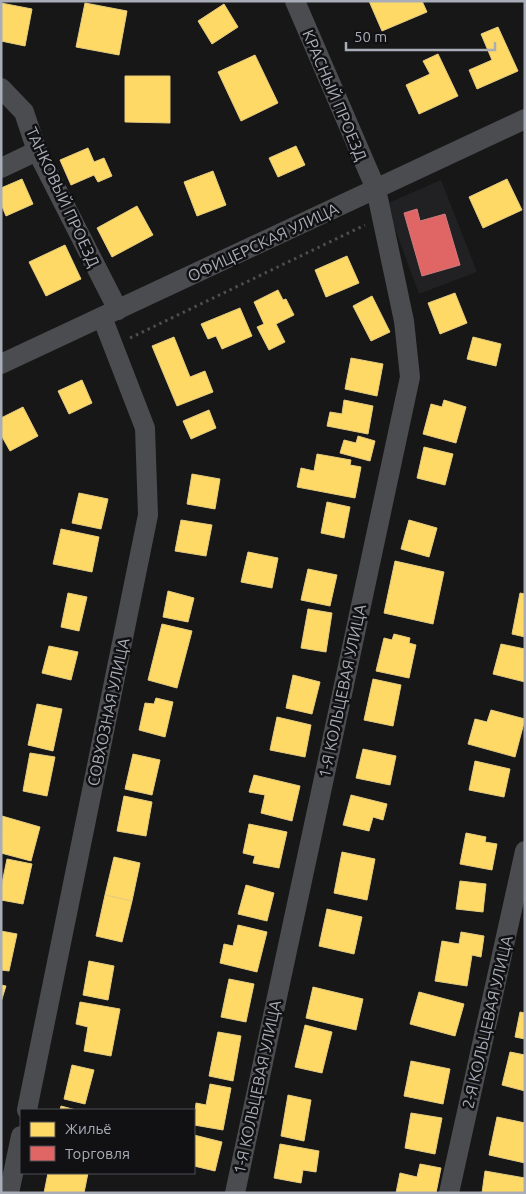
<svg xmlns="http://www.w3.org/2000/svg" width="526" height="1194" viewBox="0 0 526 1194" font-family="Ubuntu,sans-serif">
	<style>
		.built { fill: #212123 }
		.homes { fill: #ffd966; stroke: #e5cc7f }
		.shops { fill: #e06666; stroke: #cf7b7f }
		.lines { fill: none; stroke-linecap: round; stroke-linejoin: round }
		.path { stroke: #4d4e52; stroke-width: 3; stroke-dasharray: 2.5 4; stroke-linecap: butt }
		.minor { stroke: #4b4c50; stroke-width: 20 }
		.labels { text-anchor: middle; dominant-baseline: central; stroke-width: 5; stroke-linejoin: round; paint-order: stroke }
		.street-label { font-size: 16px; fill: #a8adb8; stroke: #111113 }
	</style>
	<rect width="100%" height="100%" fill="#171717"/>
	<path class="built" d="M441,180l36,92 -58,22 -33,-90z"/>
	<g class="homes">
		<path d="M369,1h53l5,11 -45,19z"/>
		<path d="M1,3l31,6 -7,37 -24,-5z"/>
		<path d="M85,3l42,8 -8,44 -43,-8z"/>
		<path d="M224,4l14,23 -26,17 -14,-23z"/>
		<path d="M498,27l20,44 -41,18 -8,-19 23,-10 -11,-26z"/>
		<path d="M438,54l20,42 -39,18 -13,-29 24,-11 -7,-13z"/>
		<path d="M255,55l23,48 -37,18 -23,-49z"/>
		<path d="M125,76h45v47l-45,-1z"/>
		<path d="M296,146l9,19 -27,12 -9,-19z"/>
		<path d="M88,148l6,14 10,-4 8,18 -14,6 -4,-7 -23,10 -11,-25z"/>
		<path d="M213,171l13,34 -29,11 -13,-34z"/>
		<path d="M22,179l11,25 -27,12 -5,-12v-16z"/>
		<path d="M507,179l15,31 -39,18 -14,-31z"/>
		<path d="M137,206l16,29 -41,22 -15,-29z"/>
		<path d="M65,245l16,34 -35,17 -17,-34z"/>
		<path d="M347,256l12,27 -33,14 -11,-27z"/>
		<path d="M278,290l5,10 3,-1 8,16 -18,9 9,18 -16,8 -12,-23 7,-3 -10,-22z"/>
		<path d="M455,293l12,30 -27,11 -12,-31z"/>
		<path d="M372,296l18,36 -19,9 -18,-35z"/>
		<path d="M240,308l12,28 -30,13 -6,-13 -8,3 -7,-15z"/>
		<path d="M174,337l16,40 15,-6 8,21 -36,14 -25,-60z"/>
		<path d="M473,337l28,7 -5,22 -29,-7z"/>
		<path d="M351,358l32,6 -6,32 -32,-7z"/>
		<path d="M82,380l10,23 -23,11 -11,-23z"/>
		<path d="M344,400l29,6 -5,28 -41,-8 3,-14 12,2z"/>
		<path d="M444,400l22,7 -10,36 -33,-9 8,-30 11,3z"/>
		<path d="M23,407l15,29 -28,15 -9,-16v-17z"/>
		<path d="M209,410l7,18 -25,11 -8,-18z"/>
		<path d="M358,436l17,5 -5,20 -30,-8 4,-13 12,3z"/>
		<path d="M424,447l29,7 -8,31 -28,-7z"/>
		<path d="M317,454l34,6 -1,5 11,2 -6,31 -58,-11 4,-19 13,3z"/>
		<path d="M192,474l28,5 -5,30 -28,-5z"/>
		<path d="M79,493l29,6 -7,30 -29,-6z"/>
		<path d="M327,502l23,5 -6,31 -23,-5z"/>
		<path d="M181,520l31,5 -6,31 -31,-5z"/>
		<path d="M409,520l28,8 -8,29 -28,-8z"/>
		<path d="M61,529l38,8 -7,35 -39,-8z"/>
		<path d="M248,552l30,6 -6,30 -31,-6z"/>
		<path d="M395,561l49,11 -11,52 -49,-11z"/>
		<path d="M308,569l29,6 -7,31 -29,-6z"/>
		<path d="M168,591l26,7 -6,24 -25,-5z"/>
		<path d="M68,593l19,4 -8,34 -18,-4z"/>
		<path d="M520,593l5,1v43l-13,-3z"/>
		<path d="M308,609l24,4 -6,39 -25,-4z"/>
		<path d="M162,624l30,7 -15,57 -29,-8z"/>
		<path d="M394,634l16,4 -1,5 7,2 -7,33 -33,-7 8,-33 8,2z"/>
		<path d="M501,644l24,5v33l-32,-8z"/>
		<path d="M49,646l29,6 -7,28 -29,-7z"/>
		<path d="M293,675l27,7 -8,32 -26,-6z"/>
		<path d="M373,679l28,6 -8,41 -29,-6z"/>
		<path d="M156,698l17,4 -8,35 -26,-7 6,-27 9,1z"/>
		<path d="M37,704l25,5 -9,42 -25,-6z"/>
		<path d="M491,710l34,9 -10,38 -47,-13 7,-25 12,3z"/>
		<path d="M277,717l34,8 -6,32 -35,-7z"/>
		<path d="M363,749l33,7 -6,29 -34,-7z"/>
		<path d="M30,753l25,4 -8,39 -24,-5z"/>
		<path d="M133,754l27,6 -8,35 -27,-6z"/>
		<path d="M475,761l35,8 -6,28 -35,-7z"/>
		<path d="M254,775l46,11 -8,35 -31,-8 4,-18 -16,-3z"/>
		<path d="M351,795l36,9 -4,16 -10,-3 -4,14 -26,-6z"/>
		<path d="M124,796l28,6 -6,34 -29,-5z"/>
		<path d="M2,816l38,11 -9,34 -30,-8z"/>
		<path d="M249,824l38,8 -8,36 -26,-5 2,-7 -12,-3z"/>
		<path d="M466,833l20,4 -1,5 12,2 -5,26 -32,-6z"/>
		<path d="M342,852l33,7 -8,41 -33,-7z"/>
		<path d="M114,857l26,6 -8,38 -27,-6z"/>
		<path d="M7,859l25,5 -9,40 -22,-4v-12z"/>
		<path d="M460,881l26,3 -3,28 -27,-3z"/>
		<path d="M246,885l28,8 -7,28 -29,-7z"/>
		<path d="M105,895l27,6 -10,41 -26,-6z"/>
		<path d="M327,909l35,8 -8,37 -35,-8z"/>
		<path d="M238,925l29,7 -10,40 -37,-9 4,-19 9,2z"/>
		<path d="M1,931l16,3 -8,37 -8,-1z"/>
		<path d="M461,932l23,4 -3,21 -9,-2 -5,31 -32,-5 7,-40 17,3z"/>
		<path d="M89,961l25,5 -6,34 -25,-5z"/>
		<path d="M229,979l25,5 -8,38 -25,-5z"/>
		<path d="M1,985l5,1 -5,16z"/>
		<path d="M313,987l50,12 -7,31 -50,-12z"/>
		<path d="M419,992l45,12 -9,32 -45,-12z"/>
		<path d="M80,1002l40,7 -9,47 -27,-5 4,-24 -12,-3z"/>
		<path d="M520,1012l5,1v26l-10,-2z"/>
		<path d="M305,1025l27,7 -10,41 -27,-6z"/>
		<path d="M218,1032l23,4 -8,45 -24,-5z"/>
		<path d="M510,1052l15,3v36l-23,-6z"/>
		<path d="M411,1061l39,8 -7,35 -39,-8z"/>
		<path d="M72,1065l22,5 -9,34 -21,-5z"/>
		<path d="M210,1084l21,4 -8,42 -29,-5 2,-22 10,2z"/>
		<path d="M288,1095l23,5 -7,41 -23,-5z"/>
		<path d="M61,1106l15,4h-16z"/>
		<path d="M411,1113l31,5 -7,36 -30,-6z"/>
		<path d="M497,1117l28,6v40l-36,-8z"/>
		<path d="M194,1135l28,7 -7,29 -21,-5z"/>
		<path d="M280,1144l39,7 -3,21 -13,-2 -2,13 -27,-5z"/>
		<path d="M420,1164l21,4 -5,25h-40l4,-20 17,4z"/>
		<path d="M485,1171l40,7v15h-43z"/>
		<path d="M48,1173h40l-4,20h-40z"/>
	</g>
	<path class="shops" d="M417,209l3,12 25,-7 15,51 -38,11 -18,-63z"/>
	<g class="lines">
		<path class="path" d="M130,338l235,-113"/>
		<g class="minor">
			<path d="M1,88l23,24 13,39 81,159"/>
			<path d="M1,168l36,-17"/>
			<path d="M1,364l524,-245"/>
			<path d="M27,1110l121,-595 -3,-87 -43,-111"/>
			<path d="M9,1193l12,-57"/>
			<path d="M235,1193l175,-816 -6,-56 -28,-132 -81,-188"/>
			<path d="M449,1193l76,-342"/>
		</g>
	</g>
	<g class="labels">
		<g class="street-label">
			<text transform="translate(335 95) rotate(67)">КРАСНЫЙ ПРОЕЗД</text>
			<text transform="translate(63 197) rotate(65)">ТАНКОВЫЙ ПРОЕЗД</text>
			<text transform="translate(263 242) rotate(-25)">ОФИЦЕРСКАЯ УЛИЦА</text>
			<text transform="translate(342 691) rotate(-78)">1-Я КОЛЬЦЕВАЯ УЛИЦА</text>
			<text transform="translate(108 712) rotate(-78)">СОВХОЗНАЯ УЛИЦА</text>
			<text transform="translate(487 1022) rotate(-77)">2-Я КОЛЬЦЕВАЯ УЛИЦА</text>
			<text transform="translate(257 1087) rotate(-78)">1-Я КОЛЬЦЕВАЯ УЛИЦА</text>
		</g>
	</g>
	<rect width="526" height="1194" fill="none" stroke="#a8adb8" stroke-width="5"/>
	<rect x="20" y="1109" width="175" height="65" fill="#111113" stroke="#4d4f55"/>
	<rect x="30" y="1122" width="25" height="15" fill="#ffd966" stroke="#4d4f55"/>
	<text x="65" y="1134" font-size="15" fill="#a8adb8">Жильё</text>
	<rect x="30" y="1146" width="25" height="15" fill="#e06666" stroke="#4d4f55"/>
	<text x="65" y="1159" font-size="15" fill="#a8adb8">Торговля</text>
	<path d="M346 42v8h149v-8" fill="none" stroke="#a8adb8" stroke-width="2.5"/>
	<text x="354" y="42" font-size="15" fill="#a8adb8" stroke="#111113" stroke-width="4" paint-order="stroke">50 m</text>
</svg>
